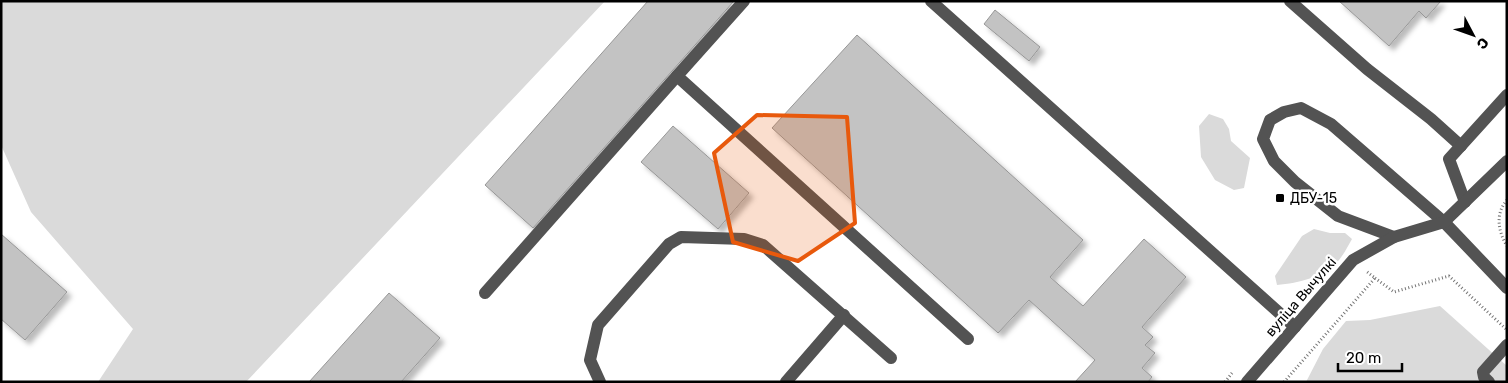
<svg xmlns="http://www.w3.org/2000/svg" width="1508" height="383" font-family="Rubik,sans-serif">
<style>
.green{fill:#dadada}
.building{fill:#c3c3c3;stroke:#979797;filter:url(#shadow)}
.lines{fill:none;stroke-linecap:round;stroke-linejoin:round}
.path{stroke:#757575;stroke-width:3;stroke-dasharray:1 2.5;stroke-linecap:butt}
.minor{stroke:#535353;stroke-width:12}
.marked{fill:#e8590c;fill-opacity:0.2;stroke:#e8590c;stroke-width:4;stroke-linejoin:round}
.poi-dot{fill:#000;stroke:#fff;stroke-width:2}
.labels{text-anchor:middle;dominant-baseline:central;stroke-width:5;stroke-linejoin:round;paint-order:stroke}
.poi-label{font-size:14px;fill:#000;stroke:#fff;text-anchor:start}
.street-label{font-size:14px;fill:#000;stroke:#fff}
</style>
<defs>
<filter id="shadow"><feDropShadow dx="4.5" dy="4.5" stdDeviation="2.5" flood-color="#0004"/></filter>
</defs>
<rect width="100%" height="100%" fill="#fff"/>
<g class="green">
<path d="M1,1H605L246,382H98L133,329L31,212L1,145Z"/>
<path d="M1209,114L1223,119L1229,129L1231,141L1250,158L1244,188L1234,190L1215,180L1201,157L1199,126Z"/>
<path d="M1314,229L1330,233H1345L1352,239C1348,246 1344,254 1339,260C1324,277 1299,283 1277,285L1275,276L1302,236Z"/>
<path d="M1440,306L1507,366V382H1306L1323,349L1346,321L1370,320Z"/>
</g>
<g class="building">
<path d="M648,1H734L533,228L485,185Z"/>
<path d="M1339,1H1441L1426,18L1419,11L1389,46Z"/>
<path d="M995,10L1040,47L1029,61L984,24Z"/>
<path d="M857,35L1083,240L1050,277L1083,306L1144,239L1186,277L1142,327L1153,337L1145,345L1155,353L1142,368L1152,377L1148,382H1075L1095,360L1029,300L998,333L772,128Z"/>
<path d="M673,126L749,193L718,229L641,162Z"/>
<path d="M1,234L67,292L25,340L1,319Z"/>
<path d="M389,293L440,338L401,382H309Z"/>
</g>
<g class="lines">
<g class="path">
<path d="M1507,200C1495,214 1498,231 1507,246"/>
<path d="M1375,278L1394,292L1449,276L1506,329"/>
<path d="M1225,382L1232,373"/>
<path d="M1284,382L1375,278L1366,271"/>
</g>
<g class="minor">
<path d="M744,1L677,76L968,339"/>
<path d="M931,1L1295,327"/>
<path d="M1290,1L1367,69L1431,119L1461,146"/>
<path d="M1465,202L1449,159L1507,95"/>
<path d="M1394,237L1338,216L1295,182L1274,161L1263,139L1270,120L1284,112L1301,108L1331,124L1444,222L1507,288"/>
<path d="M485,293L677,76"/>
<path d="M600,382L590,360L598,325L669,244L681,237L744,239L763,245L891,358"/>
<path d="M786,382L844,315"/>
<path d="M1247,382L1353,260L1394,237L1444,222L1507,161"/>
<path d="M1489,382L1484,377L1483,372L1507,345"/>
</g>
</g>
<path class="marked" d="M757,115L847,117L855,223L798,261L733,242L714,153Z"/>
<rect class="poi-dot" x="1275" y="193" width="10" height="10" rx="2.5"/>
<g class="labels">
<g class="poi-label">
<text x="1290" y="198">ДБУ-15</text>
</g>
<g class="street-label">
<text transform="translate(1301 297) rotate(-49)">вуліца Вычулкі</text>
</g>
</g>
<rect width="1508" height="383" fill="none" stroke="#000000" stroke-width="5"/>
<g transform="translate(1473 35) rotate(131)" stroke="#ffffff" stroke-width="4" paint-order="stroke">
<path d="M0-4L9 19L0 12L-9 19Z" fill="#000000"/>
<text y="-8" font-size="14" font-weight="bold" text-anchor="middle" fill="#000000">С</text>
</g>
<path d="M1338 363v8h64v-8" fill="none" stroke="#000000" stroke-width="2.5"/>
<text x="1346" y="363" font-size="15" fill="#000000" stroke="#ffffff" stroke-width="4" paint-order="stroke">20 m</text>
</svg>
